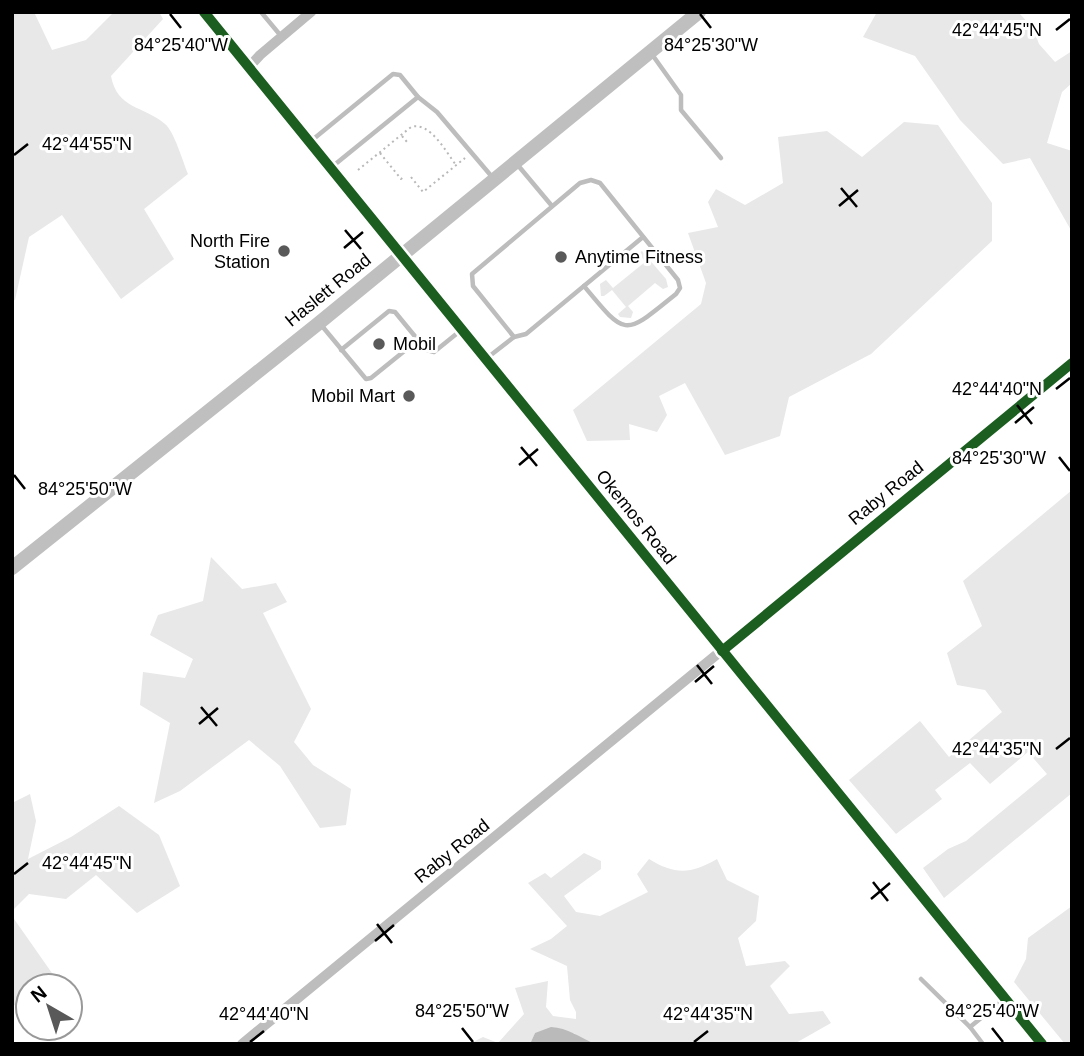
<svg xmlns="http://www.w3.org/2000/svg" width="1084" height="1056" font-family="Helvetica,sans-serif">
<style>
.green{fill:#e8e8e8}
.water{fill:#bababa}
.lines{fill:none;stroke-linecap:round;stroke-linejoin:round}
.path{stroke:#b8b8b8;stroke-width:2;stroke-dasharray:2 3.5;stroke-linecap:butt}
.lane{stroke:#bdbdbd;stroke-width:4.5}
.street{stroke:#bdbdbd;stroke-width:10}
.secondary{stroke:#bfbfbf;stroke-width:14}
.cycleway-casing{stroke:#fff;stroke-width:15}
.cycleway{stroke:#1b5e20;stroke-width:10}
.ticks{fill:none;stroke:#000;stroke-width:2.5}
.poi-dot{fill:#595959;stroke:#fff;stroke-width:2.5}
.labels{text-anchor:middle;dominant-baseline:central;stroke-width:6;stroke-linejoin:round;paint-order:stroke}
.poi-label{font-size:18px;fill:#000;stroke:#fff;text-anchor:end}
.street-label{font-size:18px;fill:#000;stroke:#fff}
.ticks-label{font-size:18px;text-anchor:middle;fill:#000;stroke:#fff;stroke-width:6;stroke-linejoin:round;paint-order:stroke}
</style>
<rect width="100%" height="100%" fill="#fff"/>
<g class="green">
<path d="M12,12H34L52,50L86,40L114,12H159L163,19L111,76C117,109 144,106 165,124C174,131 183,162 188,174L144,209L174,259L121,299L62,215L29,237L15,300L12,301Z"/>
<path d="M877,12H1018L1033,28L1039,44L1055,62L1072,51V83L1062,92L1047,143L1072,151V232L1030,158L1003,164L960,120L915,56L863,37Z"/>
<path d="M904,122L938,125L992,203V241L871,354L789,397L780,436L725,455L685,383L659,396L667,415L657,432L629,424L630,440L587,441L573,410L701,304L706,283L688,233L718,227L708,202L716,189L745,205L783,183L778,137L827,131L862,157Z"/>
<path d="M642,251L666,279L668,287L663,289L655,283L628,306L633,312L631,318L620,317L618,314L626,307L612,290L604,296H601L600,284L606,280L613,288L645,262L639,253Z"/>
<path d="M1072,490V793L944,898L923,868L948,849L966,841L1047,774L1028,752L990,784L970,763L935,790L942,799L896,834L849,780L920,721L949,757L1002,712L985,690L957,685L947,653L982,626L963,581Z"/>
<path d="M211,557L242,589L276,583L287,602L263,613L311,709L294,742L313,765L351,789L346,825L320,828L280,766L249,740L180,791L154,803L170,723L140,705L143,672L185,678L193,659L150,635L158,615L203,601Z"/>
<path d="M30,794L36,821L28,859L71,837L119,806L159,835L180,886L137,913L96,875L66,899L29,894L12,911V803Z"/>
<path d="M584,853L601,861V869L564,896L576,912L600,916L648,892L637,874L649,859C675,875 691,874 717,859L727,880L759,896L756,921L738,938L746,966L785,961L790,966L770,986L789,1014L823,1011L831,1023L794,1044H595L581,1039L574,1033H535L530,1044H469L483,1037L498,1043L524,1014L515,988L548,981L546,1007L553,1016L576,1019V1012L570,1000L567,966L530,949L551,939L567,926L528,883L545,873L551,878Z"/>
<path d="M1072,906V1044H1065L1014,982L1026,959L1028,938Z"/>
<path d="M12,916L61,986H28V1012L12,1004Z"/>
</g>
<path class="water" d="M551,1027C568,1028 579,1037 595,1044H530L535,1033Z"/>
<g class="lines">
<g class="path">
<path d="M402,136L407,142"/>
<path d="M380,153L401,179L405,176"/>
<path d="M358,170L411,127C430,121 446,152 456,165"/>
<path d="M411,177L423,192L465,158"/>
</g>
<g class="lane">
<path d="M261,12L281,36"/>
<path d="M651,53L681,95V110L721,158"/>
<path d="M418,97L437,112L493,178"/>
<path d="M311,141L393,74L400,75L418,97L333,166"/>
<path d="M516,163L552,206"/>
<path d="M322,326L366,379L371,378L418,340L427,350L434,352L460,331"/>
<path d="M514,337L473,286L472,274L580,183L591,180L600,183L678,280L680,288L676,294C624,336 627,338 584,286"/>
<path d="M341,350L389,311L395,312L418,340"/>
<path d="M487,358L514,337L526,334L643,237"/>
<path d="M921,979L970,1027L1002,1001"/>
<path d="M970,1027L983,1044"/>
</g>
<g class="street">
<path d="M249,67L260,55L311,12"/>
<path d="M242,1044L1072,363"/>
</g>
<g class="secondary">
<path d="M204,12L1042,1044"/>
<path d="M12,568L319,323L699,12"/>
</g>
<defs>
<g id="cycleway">
<path d="M204,12L1042,1044"/>
<path d="M722,651L1072,363"/>
</g>
</defs>
<use href="#cycleway" class="cycleway-casing"/>
<use href="#cycleway" class="cycleway"/>
</g>
<path class="ticks" d="M170,14L181,28M700,14L711,28M1056,30L1070,19M14,155L28,144M841,188L857,207M839,206L858,190M345,230L361,249M344,248L363,232M1056,389L1070,378M1017,405L1032,424M1015,423L1034,407M521,447L537,466M1059,457L1070,471M519,465L538,449M14,475L25,489M697,665L712,684M695,682L714,666M201,707L217,726M199,724L218,708M1056,749L1070,738M14,874L28,863M873,882L888,901M871,899L890,883M377,924L392,943M375,941L394,925M462,1028L473,1042M992,1028L1003,1042M250,1042L264,1031M694,1042L708,1031"/>
<g class="poi-dot">
<circle cx="284" cy="251" r="7"/>
<circle cx="561" cy="257" r="7"/>
<circle cx="379" cy="344" r="7"/>
<circle cx="409" cy="396" r="7"/>
</g>
<g class="labels">
<g class="poi-label">
<text x="270" y="241">North Fire<tspan x="270" dy="21">Station</tspan></text>
<text x="575" y="257" text-anchor="start">Anytime Fitness</text>
<text x="393" y="344" text-anchor="start">Mobil</text>
<text x="395" y="396">Mobil Mart</text>
</g>
<g class="street-label">
<text transform="translate(328 290) rotate(-39)">Haslett Road</text>
<text transform="translate(886 493) rotate(-39)">Raby Road</text>
<text transform="translate(636 517) rotate(51)">Okemos Road</text>
<text transform="translate(452 851) rotate(-39)">Raby Road</text>
</g>
</g>
<g class="ticks-label">
<text x="997" y="36">42°44'45"N</text>
<text x="711" y="51">84°25'30"W</text>
<text x="181" y="51">84°25'40"W</text>
<text x="87" y="150">42°44'55"N</text>
<text x="997" y="395">42°44'40"N</text>
<text x="999" y="464">84°25'30"W</text>
<text x="85" y="495">84°25'50"W</text>
<text x="997" y="755">42°44'35"N</text>
<text x="87" y="869">42°44'45"N</text>
<text x="462" y="1017">84°25'50"W</text>
<text x="992" y="1017">84°25'40"W</text>
<text x="264" y="1020">42°44'40"N</text>
<text x="708" y="1020">42°44'35"N</text>
</g>
<rect width="1084" height="1056" fill="none" stroke="#000000" stroke-width="28"/>
<g transform="translate(49 1007) rotate(321)"><circle r="33" fill="#ffffff" stroke="#999999" stroke-width="2"/>
<path d="M0-5L12 26L0 18L-12 26Z" fill="#595959"/>
<text y="-10" font-size="19" font-weight="bold" text-anchor="middle" fill="#000000">N</text>
</g>
</svg>
